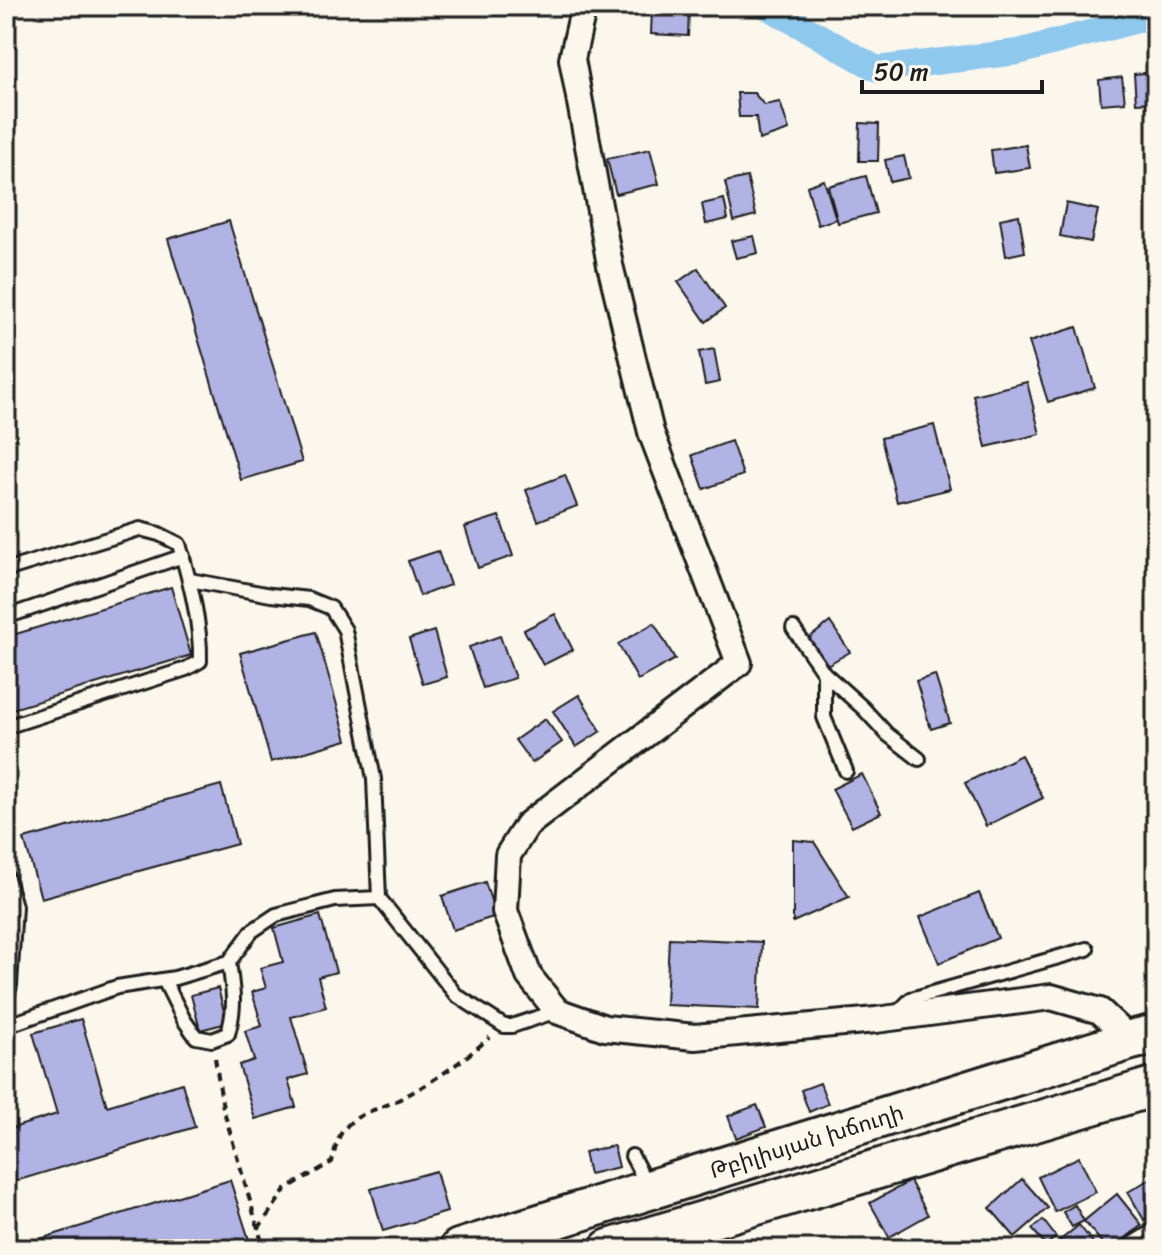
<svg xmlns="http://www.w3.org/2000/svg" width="1162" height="1255" font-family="Sriracha,'Noto Sans Armenian',sans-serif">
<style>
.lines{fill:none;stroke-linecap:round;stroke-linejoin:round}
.canal{stroke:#8ec8ed;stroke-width:26}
.building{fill:#b1b3e4;stroke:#1c1c1c;stroke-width:2}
.service-casing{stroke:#1c1c1c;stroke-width:18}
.minor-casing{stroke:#1c1c1c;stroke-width:30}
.primary-casing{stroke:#1c1c1c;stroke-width:44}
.path{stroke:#1c1c1c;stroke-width:4;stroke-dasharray:8 6;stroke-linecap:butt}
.service{stroke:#fbf7ec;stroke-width:12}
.minor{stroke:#fbf7ec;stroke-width:24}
.primary{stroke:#fbf7ec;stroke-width:38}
.labels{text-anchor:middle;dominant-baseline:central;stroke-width:6;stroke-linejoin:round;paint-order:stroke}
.street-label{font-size:22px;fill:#1c1c1c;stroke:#fbf7ec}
</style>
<rect width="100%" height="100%" fill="#fbf7ec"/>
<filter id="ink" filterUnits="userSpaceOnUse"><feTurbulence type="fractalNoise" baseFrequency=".0125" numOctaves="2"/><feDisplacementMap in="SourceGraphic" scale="16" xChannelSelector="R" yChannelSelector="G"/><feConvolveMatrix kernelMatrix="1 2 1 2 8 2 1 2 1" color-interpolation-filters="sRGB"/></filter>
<g filter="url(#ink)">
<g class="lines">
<path class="canal" d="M766,6L877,69L1018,52L1156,15"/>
</g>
<g class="building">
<path d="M652,9L689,11L688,36L651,34Z"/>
<path d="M1154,72L1156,102L1136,103L1134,74Z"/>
<path d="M1122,77L1125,102L1101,104L1099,80Z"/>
<path d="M737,93H754L764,105L780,102L789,130L759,140L756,117H739Z"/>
<path d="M860,123L879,124L878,161H859Z"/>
<path d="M1026,145L1030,168L994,173L991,150Z"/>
<path d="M650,149L659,184L616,194L607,159Z"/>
<path d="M904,156L909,178L890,182L885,160Z"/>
<path d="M866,176L876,213L838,223L828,186Z"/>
<path d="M747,177L756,215L734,221L725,182Z"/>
<path d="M824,180L836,219L818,225L807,186Z"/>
<path d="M724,199L728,219L706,224L702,204Z"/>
<path d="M1066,203L1098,210L1091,242L1060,236Z"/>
<path d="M1019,215L1025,252L1006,256L1000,219Z"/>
<path d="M229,221L302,462L241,480L168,239Z"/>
<path d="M754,236L758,253L736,258L731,241Z"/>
<path d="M698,268L725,308L706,322L678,282Z"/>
<path d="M1077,327L1095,388L1048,402L1029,342Z"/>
<path d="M714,349L720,382L705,385L699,352Z"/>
<path d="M1027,382L1040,434L986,447L973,395Z"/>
<path d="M934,425L950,489L897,502L881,438Z"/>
<path d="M731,441L743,475L704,489L692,455Z"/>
<path d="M565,475L577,506L538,521L526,490Z"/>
<path d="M499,516L513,556L478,568L465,527Z"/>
<path d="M438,551L450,585L420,596L408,561Z"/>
<path d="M171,587L191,655L6,711V637Z"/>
<path d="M555,614L573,650L543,665L524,630Z"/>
<path d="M830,622L850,652L827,665L809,638Z"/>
<path d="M654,623L675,659L638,680L618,644Z"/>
<path d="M434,631L447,677L423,684L409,639Z"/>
<path d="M316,632L347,740L271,762L240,653Z"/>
<path d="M500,636L515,678L483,688L469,647Z"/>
<path d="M935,675L950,723L931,729L916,681Z"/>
<path d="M579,695L601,731L576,747L553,711Z"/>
<path d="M545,719L562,742L532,763L515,740Z"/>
<path d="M1021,755L1043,798L986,826L965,783Z"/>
<path d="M862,774L881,813L852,827L832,789Z"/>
<path d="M221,785L237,844L41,898L24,839Z"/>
<path d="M793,840L814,842L849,897L793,922Z"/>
<path d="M485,882L496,916L453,930L442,896Z"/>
<path d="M979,893L998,938L939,963L920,917Z"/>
<path d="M320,915L336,972L318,977L326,1007L291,1017L308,1074L288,1080L296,1107L255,1119L239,1065L254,1060L245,1031L262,1026L252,992L266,988L260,968L283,962L274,928Z"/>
<path d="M669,938L762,942L759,1009L666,1005Z"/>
<path d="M218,988L227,1023L200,1030L191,995Z"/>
<path d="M81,1019L107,1106L182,1083L195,1127L6,1184V1130L57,1114L33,1033Z"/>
<path d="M820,1083L828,1104L809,1112L801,1090Z"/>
<path d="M757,1105L766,1127L736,1138L728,1116Z"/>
<path d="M614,1146L619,1167L589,1174L584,1152Z"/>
<path d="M1079,1157L1096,1192L1055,1212L1038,1177Z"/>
<path d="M436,1171L447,1212L383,1231L371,1189Z"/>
<path d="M1155,1176L1156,1214L1144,1220L1128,1192Z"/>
<path d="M1022,1179L1048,1208L1015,1237L990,1208Z"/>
<path d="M230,1180L252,1249H25L24,1244Z"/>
<path d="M910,1181L928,1215L889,1237L870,1203Z"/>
<path d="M1117,1194L1142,1225L1112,1249H1107L1084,1221Z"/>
<path d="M1075,1205L1084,1221L1072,1227L1063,1212Z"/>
<path d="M1043,1220L1056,1237L1046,1245L1032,1229Z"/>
<path d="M1079,1225L1098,1249H1053L1052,1247Z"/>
</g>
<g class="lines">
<defs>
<g id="service">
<path d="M6,570L140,529L159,534L179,544C190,582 201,622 200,661L186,669L6,727"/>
<path d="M190,580L271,595L309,599L331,608L345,630L374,779L379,898L456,995L504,1026H512L557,1011"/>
<path d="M6,617L183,556"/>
<path d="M793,628L824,673L863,708L887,734L919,759"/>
<path d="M824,673V717L846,771"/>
<path d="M6,875L15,906L10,985L6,1001"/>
<path d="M164,980L184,1020L196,1037L212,1040L228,1034C236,1005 233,991 229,962"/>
<path d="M894,1016L911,999L1087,949"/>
<path d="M6,1026L117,987L175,978L229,962L252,931L276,915L335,900L379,898"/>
<path d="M632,1156L648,1187"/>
</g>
<g id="minor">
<path d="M584,6L572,59L610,265L651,432L739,663L527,825L508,855L505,911L529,976L557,1011L605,1028L695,1037L876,1020L1051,997L1100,1011L1131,1040"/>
<path d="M1135,1249L1156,1236"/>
</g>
<g id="primary">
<path id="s1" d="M459,1249L1131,1040L1156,1034"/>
<path d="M609,1249L1156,1086"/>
</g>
</defs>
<use href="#service" class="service-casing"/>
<use href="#minor" class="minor-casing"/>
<use href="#primary" class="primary-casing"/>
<g class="path">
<path d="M1149,380L1156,386"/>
<path d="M215,1058L223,1108L264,1249"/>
<path d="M258,1229L286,1189L332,1162C335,1150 337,1136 346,1127C359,1112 380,1109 396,1101C430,1084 462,1062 490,1037"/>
</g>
<use href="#service" class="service"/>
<use href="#minor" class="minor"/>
<use href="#primary" class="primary"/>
</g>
</g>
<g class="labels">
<g class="street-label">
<text stroke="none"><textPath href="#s1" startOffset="364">Թբիլիսյան խճուղի</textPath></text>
</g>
</g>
<rect width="1162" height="1255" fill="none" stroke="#fbf7ec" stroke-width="32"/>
<rect x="16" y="16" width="1130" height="1223" fill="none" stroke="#1c1c1c" stroke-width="3" filter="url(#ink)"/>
<path d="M862 80v12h180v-12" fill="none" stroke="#1c1c1c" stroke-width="4"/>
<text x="874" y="80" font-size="24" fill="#1c1c1c" stroke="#fbf7ec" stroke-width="6" paint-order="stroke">50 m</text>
</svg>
